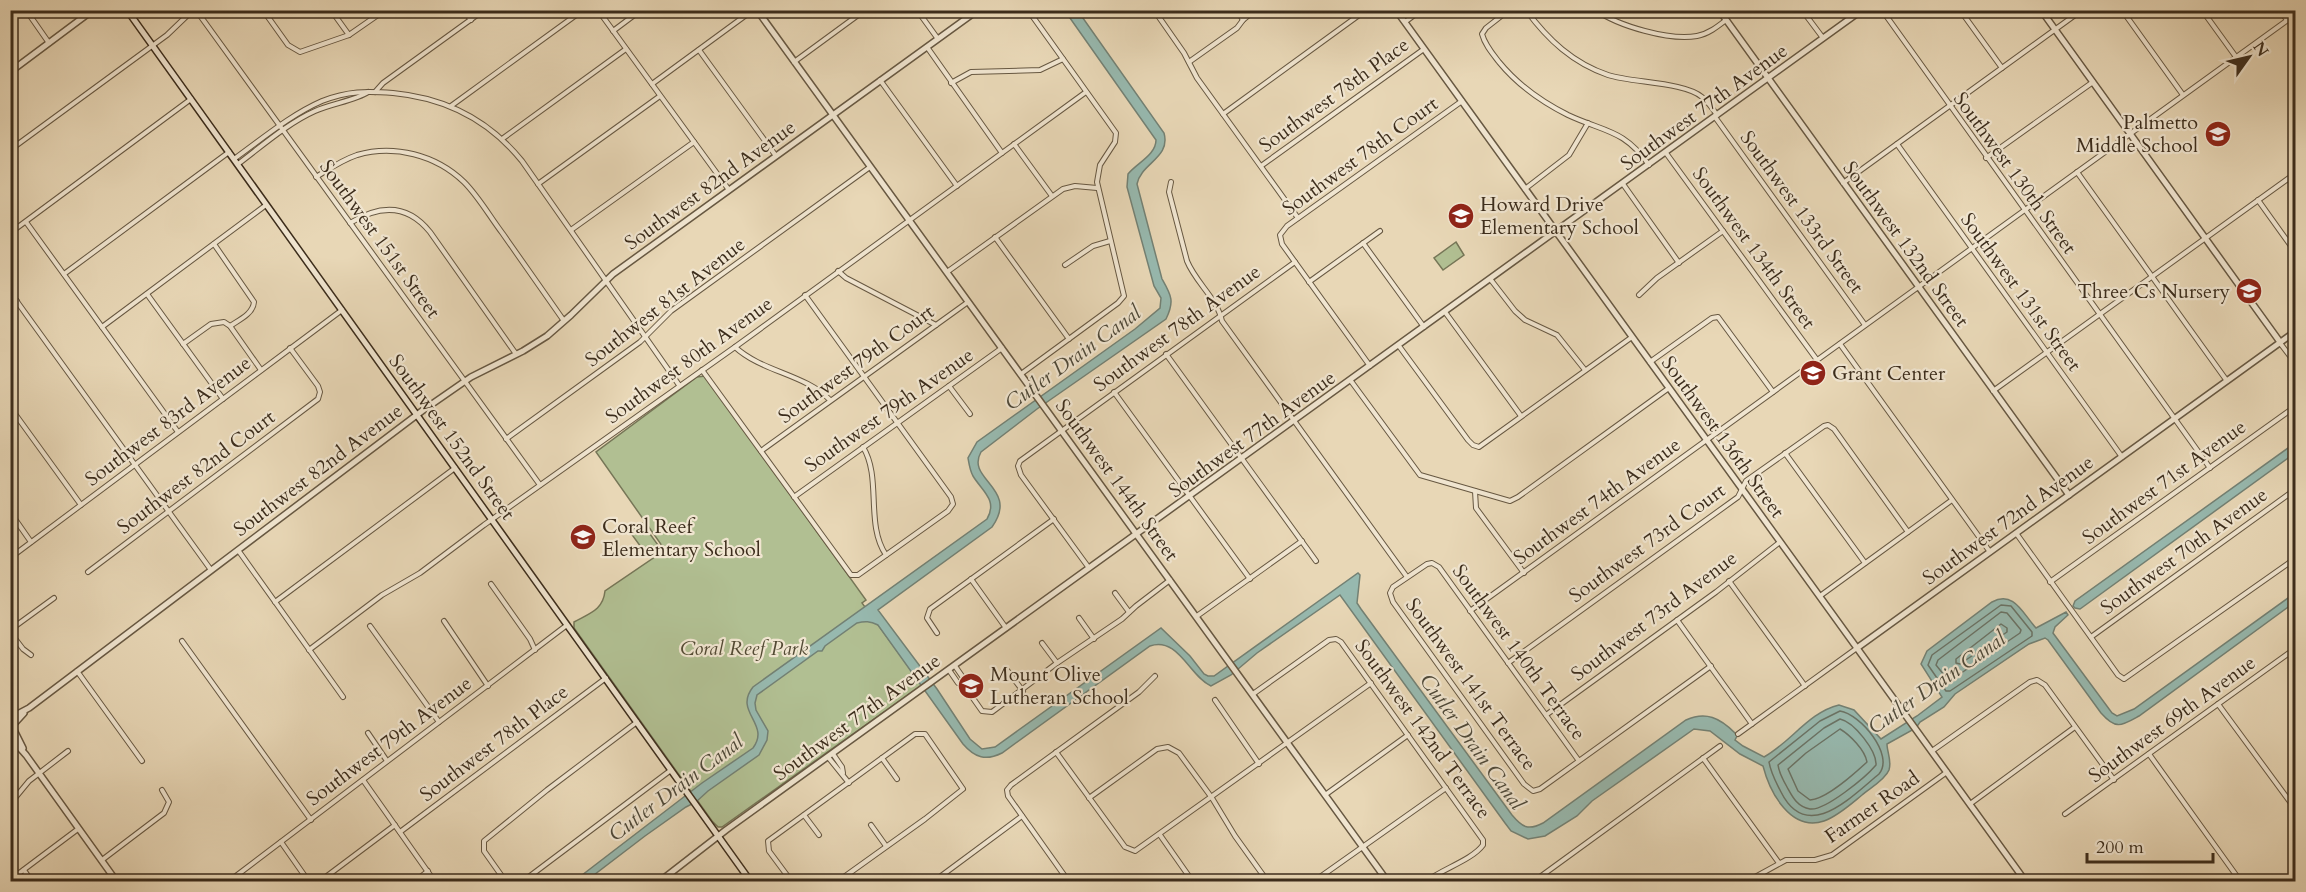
<svg xmlns="http://www.w3.org/2000/svg" width="2306" height="892" font-family="Cardo,serif">
<style>
.green{fill:#b1bf92;stroke:#767657;stroke-width:1.5}
.water{fill:#97b9af;stroke:#738174;stroke-width:1.5}
.lines{fill:none;stroke-linecap:round;stroke-linejoin:round}
.shore{stroke:#6a7366;stroke-width:1.5}
.minor-casing{stroke:#675842;stroke-width:6}
.tertiary-casing{stroke:#675842;stroke-width:8}
.secondary-casing{stroke:#3c2d1c;stroke-width:8}
.minor{stroke:#f0e5d0;stroke-width:4}
.tertiary{stroke:#f0e5d0;stroke-width:5}
.secondary{stroke:#f0e5d0;stroke-width:5}
.labels{text-anchor:middle;dominant-baseline:central;stroke-width:4.5;stroke-linejoin:round;paint-order:stroke}
.street-label{font-size:20px;fill:#3c2d1c;stroke:#f0e5d0}
.poi-label{font-size:20px;fill:#3c2d1c;stroke:#f0e5d0;text-anchor:start}
.park-label{font-size:20px;font-style:italic;fill:#534a34;stroke:#f0e5d0}
.water-label{font-size:21px;font-style:italic;fill:#4e4939;stroke:#f0e5d0}
</style>
<rect width="100%" height="100%" fill="#e8d7b6"/>
<filter id="stains"><feTurbulence type="fractalNoise" baseFrequency=".00333" numOctaves="4"/><feColorMatrix values="0 0 0 0 .2 0 0 0 0 .09 0 0 0 0 .02 0 0 0 .5 -.17"/></filter>
<radialGradient id="worn" r=".72"><stop offset=".6" stop-color="#630" stop-opacity="0"/><stop offset="1" stop-color="#630" stop-opacity=".3"/></radialGradient>
<g class="green">
<path d="M1456,242L1464,255L1443,270L1434,258Z"/>
<path d="M705,376L866,600L862,603L922,685L722,827H718L712,821L574,628V622C590,613 603,610 605,591L665,550L596,452L697,377Z"/>
<path d="M642,523L658,545L646,554L630,532Z"/>
</g>
<g class="water">
<path d="M1065,11H1078L1164,133C1171,158 1141,163 1137,184L1162,279C1171,295 1175,301 1166,319L1037,409L981,452C965,480 1020,488 992,527L878,610L937,689L970,739L982,749L995,747L1161,628L1190,656L1204,674L1208,676H1214L1358,573L1360,575L1357,603L1361,609L1512,815C1522,827 1528,831 1543,823L1686,720C1706,711 1720,718 1735,733L1737,736L1735,740L1743,746L1764,757C1790,743 1809,712 1839,705L1854,710L1881,739L1917,716L1942,697L1921,664L1927,651L1992,602C2014,590 2023,614 2036,628L2066,612L2068,615L2055,627L2053,633L2112,713L2117,716L2134,709L2295,593V602L2139,716C2121,726 2116,730 2101,713L2048,640L2045,638L2029,644L1955,694L1944,707L1920,722L1916,728L1887,744C1887,752 1892,761 1889,770C1885,780 1870,788 1862,795C1851,804 1838,816 1824,821C1791,832 1770,793 1763,766L1740,754L1710,731L1694,729L1592,801L1577,816L1545,836L1528,839L1511,831L1505,823L1340,595L1257,653L1231,675L1211,686C1190,677 1178,636 1150,646L1002,753C986,761 975,758 963,744L878,625C870,621 865,621 857,623L825,646L822,651H818L757,695L755,703L756,710L768,731L767,740L759,755L708,791L696,802L686,807L645,836L586,881L573,882L702,783L753,748C771,724 733,712 753,687L987,519C998,500 982,491 973,476C970,471 969,464 968,458L977,442L1135,329L1160,308L1161,298L1154,286L1127,187L1128,174C1137,163 1156,155 1156,140Z"/>
<path d="M2295,443V453L2080,609L2075,608L2073,606L2075,601Z"/>
</g>
<g class="lines">
<g class="shore">
<path d="M2001,605L2011,606L2032,632V636L1950,691H1946L1928,665L1932,655Z"/>
<path d="M2001,612L2007,613L2021,630L2020,633L1951,680H1948L1936,665L1938,660Z"/>
<path d="M2001,624L2007,628V632L1960,664L1956,663V659Z"/>
<path d="M1840,711C1860,714 1895,755 1879,774C1851,797 1807,844 1781,792C1776,782 1771,774 1769,762L1820,721Z"/>
<path d="M1840,719C1854,722 1877,751 1876,765C1866,777 1825,811 1810,809C1797,807 1792,796 1787,787C1783,780 1779,773 1778,765L1824,728Z"/>
<path d="M1840,729C1850,735 1865,750 1867,762C1855,773 1827,799 1810,800L1798,791L1788,769L1806,753Z"/>
</g>
<defs>
<g id="minor">
<path d="M26,10L49,43"/>
<path d="M196,10L540,485"/>
<path d="M263,10L288,45L300,52L349,35L385,10"/>
<path d="M331,10L349,35"/>
<path d="M464,10L471,20"/>
<path d="M598,10L729,190"/>
<path d="M917,10L938,39"/>
<path d="M1154,10L1184,53L1197,78L1298,218"/>
<path d="M1237,10L1243,20"/>
<path d="M1509,10L1486,28L1482,34C1485,45 1492,53 1499,62C1517,84 1542,102 1568,115C1604,132 1624,129 1649,165"/>
<path d="M1526,10C1548,40 1573,63 1608,75C1633,83 1684,82 1702,97C1708,102 1713,109 1717,115"/>
<path d="M1596,10C1618,26 1670,41 1697,36C1708,34 1717,27 1726,20"/>
<path d="M1802,10L1823,38"/>
<path d="M1882,10L2210,468"/>
<path d="M1960,10L2002,68"/>
<path d="M2122,10L2183,95"/>
<path d="M2202,10L2236,57"/>
<path d="M2280,10L2287,20"/>
<path d="M1405,22L1421,10"/>
<path d="M613,31L641,10"/>
<path d="M927,47L1002,153"/>
<path d="M699,50L776,156"/>
<path d="M794,62L865,10"/>
<path d="M1189,62L1237,28L1243,20L1255,10"/>
<path d="M880,80L957,186"/>
<path d="M951,83L971,72L1040,70L1063,59"/>
<path d="M652,84L753,10"/>
<path d="M375,92L383,83L484,10"/>
<path d="M451,106L583,10"/>
<path d="M1223,114L1366,10"/>
<path d="M1715,117L1865,325"/>
<path d="M502,139L626,49"/>
<path d="M1014,144L1052,196"/>
<path d="M1897,144L2122,457"/>
<path d="M10,150L167,35L193,10"/>
<path d="M1666,153L1817,360"/>
<path d="M1986,158L2093,82"/>
<path d="M234,159C262,139 290,115 322,101C348,91 366,91 393,93C446,98 489,120 522,161L679,385"/>
<path d="M238,164C262,146 288,123 315,111C330,104 357,100 368,92"/>
<path d="M1261,166L1424,49"/>
<path d="M2077,172L2227,381"/>
<path d="M316,177C329,169 342,160 357,155C394,144 436,155 464,182C479,197 490,217 503,234C523,263 544,292 564,321"/>
<path d="M1171,182L1169,192L1187,261C1196,283 1217,298 1222,321L1407,577"/>
<path d="M1843,183L2082,10"/>
<path d="M538,184L660,96"/>
<path d="M1623,184L1679,263"/>
<path d="M1525,189L1569,155L1588,123"/>
<path d="M2258,200L2296,253"/>
<path d="M26,222L178,432"/>
<path d="M350,223C379,205 407,203 430,232L516,354"/>
<path d="M571,230L694,142"/>
<path d="M10,233L191,99"/>
<path d="M995,237L1069,339"/>
<path d="M1363,243L1424,327"/>
<path d="M214,244L254,302C253,314 239,320 230,326"/>
<path d="M1065,265L1093,246L1110,241"/>
<path d="M838,271L846,278L936,325"/>
<path d="M947,272L1063,189L1075,186L1097,188"/>
<path d="M64,274L229,152"/>
<path d="M1491,280L1515,311L1525,320L1557,335L1585,370"/>
<path d="M1309,282L1380,231"/>
<path d="M10,292L211,570"/>
<path d="M147,294L223,399"/>
<path d="M1639,295L1657,278L1723,231"/>
<path d="M10,306L17,301"/>
<path d="M1445,312L1521,416"/>
<path d="M102,327L266,205"/>
<path d="M2280,343L2296,364"/>
<path d="M183,344L211,324L224,322L230,326L261,370"/>
<path d="M1840,344L1990,552"/>
<path d="M1399,346L1468,440L1473,445L1479,447L1632,337"/>
<path d="M735,347C762,372 805,374 830,400"/>
<path d="M1166,354L1316,561"/>
<path d="M1650,362L1712,318L1718,317L1773,392"/>
<path d="M1370,366L1282,244L1280,235L1287,226L1462,101"/>
<path d="M702,370L851,575H858L948,511L953,504L951,497L805,295"/>
<path d="M1021,374L1118,303L1124,296L1097,182L1100,165L1115,142L1116,133L1028,10"/>
<path d="M1351,381L1420,475L1510,501L1518,497L1669,388"/>
<path d="M949,386L970,414"/>
<path d="M1993,391L2296,173"/>
<path d="M1114,392L1250,579"/>
<path d="M10,407L81,505"/>
<path d="M506,439L640,342L671,311L870,167"/>
<path d="M863,447C882,478 865,524 886,555"/>
<path d="M761,451L968,302"/>
<path d="M1785,453L1865,563"/>
<path d="M1475,491L1476,508L1524,573"/>
<path d="M794,497L1002,348"/>
<path d="M10,512L31,542"/>
<path d="M2016,533L2118,675L2124,679L2296,558"/>
<path d="M238,550L343,697"/>
<path d="M10,558L342,310"/>
<path d="M1089,568L1021,475L1018,466L1020,461L1295,262"/>
<path d="M88,572L318,399L320,392L318,386L290,348"/>
<path d="M971,579L1006,628"/>
<path d="M1729,581L1805,686"/>
<path d="M2050,582L2296,406"/>
<path d="M491,584L530,639L535,650"/>
<path d="M1115,593L1129,612"/>
<path d="M1820,596L1952,500"/>
<path d="M275,602L455,468"/>
<path d="M1470,611L2296,14"/>
<path d="M1197,616L1302,541"/>
<path d="M1079,618L1094,639"/>
<path d="M1677,620L1752,724"/>
<path d="M444,621L488,686"/>
<path d="M370,626L439,722"/>
<path d="M10,630L54,598"/>
<path d="M10,632L23,649L31,655"/>
<path d="M937,633L927,618L930,609L1054,519"/>
<path d="M2091,637L2296,489"/>
<path d="M182,641L311,820"/>
<path d="M1042,643L1057,663"/>
<path d="M309,650L382,595L420,573L484,525L735,347L1086,92"/>
<path d="M1508,663L1738,497L1746,481L1824,426L1828,425L1834,429L1908,532"/>
<path d="M955,666L964,679L963,684"/>
<path d="M949,670L958,683L963,684L982,711L992,712L1057,663L1122,619L1136,606L1170,580"/>
<path d="M1007,670L1023,691"/>
<path d="M77,671L142,761"/>
<path d="M1253,694L1329,640L1336,639L1341,642L1483,840V845C1472,860 1442,869 1425,882"/>
<path d="M1215,700L1259,764"/>
<path d="M2218,704L2296,810"/>
<path d="M1546,715L1716,592L1780,542"/>
<path d="M368,733L387,761"/>
<path d="M1738,734L1857,648"/>
<path d="M1932,751L2030,682L2037,680L2045,685L2114,780"/>
<path d="M1056,752L1125,847L1135,851L1371,683"/>
<path d="M833,754L842,767L843,773"/>
<path d="M2149,754L2241,882"/>
<path d="M828,757L849,783"/>
<path d="M882,758L897,779"/>
<path d="M1703,758L1779,863"/>
<path d="M1579,761L1439,567L1432,563L1427,564L1393,587L1390,593L1393,602L1524,784L1533,791L1540,789L1711,666"/>
<path d="M363,780L435,882"/>
<path d="M1325,795L1408,735"/>
<path d="M1089,798L1157,749L1168,747L1179,753L1212,798L1235,836L1268,882"/>
<path d="M10,804L29,781L68,751"/>
<path d="M1970,804L2075,727"/>
<path d="M2065,814L2296,648"/>
<path d="M804,815L819,835"/>
<path d="M871,825L886,846"/>
<path d="M400,832L606,678"/>
<path d="M1160,835L1193,882"/>
<path d="M281,842L309,882"/>
<path d="M102,860L164,813L169,802L162,790"/>
<path d="M24,870L32,882"/>
<path d="M10,880L78,829"/>
<path d="M16,882L26,874"/>
<path d="M228,882L567,625"/>
<path d="M319,882L395,825"/>
<path d="M414,882L428,871"/>
<path d="M506,882L484,851V841L547,790L637,722"/>
<path d="M522,882L671,770"/>
<path d="M792,882L769,851L768,841L915,734H925L963,789L925,819L837,882"/>
<path d="M933,882L1022,816"/>
<path d="M1069,882L1008,796L1007,790L1011,785L1139,692L1155,676"/>
<path d="M1313,882L1446,788"/>
<path d="M1533,882L1720,746"/>
<path d="M1746,882L1786,860H1815L1832,855L1947,772"/>
<path d="M2134,882L2140,879L2145,882"/>
</g>
<g id="tertiary">
<path d="M757,10L1388,882"/>
<path d="M1396,10L2026,882"/>
<path d="M1719,10L2069,495"/>
<path d="M2041,10L2280,342"/>
<path d="M10,72L93,10"/>
<path d="M1857,648L2296,331"/>
<path d="M10,718L29,708L422,411L471,377L523,351L547,336L571,315L613,274L978,10"/>
<path d="M13,725L24,713"/>
<path d="M13,728L23,748"/>
<path d="M10,737L26,755L117,882"/>
<path d="M659,882L726,830L1862,10"/>
</g>
<path id="secondary" d="M127,10L751,882"/>
</defs>
<use href="#minor" class="minor-casing"/>
<use href="#tertiary" class="tertiary-casing"/>
<use href="#secondary" class="secondary-casing"/>
<use href="#minor" class="minor"/>
<use href="#tertiary" class="tertiary"/>
<use href="#secondary" class="secondary"/>
</g>
<defs>
<symbol id="school-disc" viewBox="-11 -11 22 22"><circle r="9.5" fill="#8f2418" stroke="#f0e5d0"/><path d="M0-5L7-2L0 1L-7-2ZM-4 1L0 2.5L4 1V4Q0 6-4 4Z" fill="#fff"/></symbol>
</defs>
<g fill-rule="evenodd">
<use href="#school-disc" x="2203" y="119" width="30" height="30"/>
<use href="#school-disc" x="1446" y="201" width="30" height="30"/>
<use href="#school-disc" x="2234" y="276" width="30" height="30"/>
<use href="#school-disc" x="1798" y="358" width="30" height="30"/>
<use href="#school-disc" x="568" y="522" width="30" height="30"/>
<use href="#school-disc" x="956" y="671" width="30" height="30"/>
</g>
<g class="labels">
<g class="street-label">
<text transform="translate(1334 95) rotate(-36)">Southwest 78th Place</text>
<text transform="translate(1704 107) rotate(-36)">Southwest 77th Avenue</text>
<text transform="translate(1360 156) rotate(-36)">Southwest 78th Court</text>
<text transform="translate(2015 173) rotate(54)">Southwest 130th Street</text>
<text transform="translate(710 185) rotate(-36)">Southwest 82nd Avenue</text>
<text transform="translate(1802 212) rotate(54)">Southwest 133rd Street</text>
<text transform="translate(380 239) rotate(54)">Southwest 151st Street</text>
<text transform="translate(1906 244) rotate(54)">Southwest 132nd Street</text>
<text transform="translate(1754 248) rotate(54)">Southwest 134th Street</text>
<text transform="translate(2021 292) rotate(54)">Southwest 131st Street</text>
<text transform="translate(665 302) rotate(-38)">Southwest 81st Avenue</text>
<text transform="translate(1177 328) rotate(-36)">Southwest 78th Avenue</text>
<text transform="translate(689 360) rotate(-36)">Southwest 80th Avenue</text>
<text transform="translate(856 364) rotate(-36)">Southwest 79th Court</text>
<text transform="translate(889 410) rotate(-35)">Southwest 79th Avenue</text>
<text transform="translate(168 421) rotate(-37)">Southwest 83rd Avenue</text>
<text transform="translate(1252 434) rotate(-36)">Southwest 77th Avenue</text>
<text transform="translate(452 437) rotate(54)">Southwest 152nd Street</text>
<text transform="translate(1723 437) rotate(54)">Southwest 136th Street</text>
<text transform="translate(318 470) rotate(-37)">Southwest 82nd Avenue</text>
<text transform="translate(196 472) rotate(-37)">Southwest 82nd Court</text>
<text transform="translate(1117 480) rotate(54)">Southwest 144th Street</text>
<text transform="translate(2164 482) rotate(-36)">Southwest 71st Avenue</text>
<text transform="translate(1597 501) rotate(-36)">Southwest 74th Avenue</text>
<text transform="translate(2008 520) rotate(-36)">Southwest 72nd Avenue</text>
<text transform="translate(1647 543) rotate(-36)">Southwest 73rd Court</text>
<text transform="translate(2184 551) rotate(-36)">Southwest 70th Avenue</text>
<text transform="translate(1654 616) rotate(-37)">Southwest 73rd Avenue</text>
<text transform="translate(1519 652) rotate(54)">Southwest 140th Terrace</text>
<text transform="translate(1471 684) rotate(54)">Southwest 141st Terrace</text>
<text transform="translate(857 717) rotate(-36)">Southwest 77th Avenue</text>
<text transform="translate(2172 719) rotate(-36)">Southwest 69th Avenue</text>
<text transform="translate(1423 729) rotate(54)">Southwest 142nd Terrace</text>
<text transform="translate(389 741) rotate(-37)">Southwest 79th Avenue</text>
<text transform="translate(494 743) rotate(-37)">Southwest 78th Place</text>
<text transform="translate(1872 807) rotate(-35)">Farmer Road</text>
</g>
<g class="poi-label">
<text x="2198" y="122" text-anchor="end">Palmetto<tspan x="2198" dy="23">Middle School</tspan></text>
<text x="1480" y="204">Howard Drive<tspan x="1480" dy="23">Elementary School</tspan></text>
<text x="2230" y="291" text-anchor="end">Three Cs Nursery</text>
<text x="1832" y="373">Grant Center</text>
<text x="602" y="526">Coral Reef<tspan x="602" dy="23">Elementary School</tspan></text>
<text x="990" y="674">Mount Olive<tspan x="990" dy="23">Lutheran School</tspan></text>
</g>
<g class="park-label">
<text x="744" y="648">Coral Reef Park</text>
</g>
<g class="water-label">
<text transform="translate(1073 358) rotate(-36)">Cutler Drain Canal</text>
<text transform="translate(1937 683) rotate(-35)">Cutler Drain Canal</text>
<text transform="translate(1472 742) rotate(54)">Cutler Drain Canal</text>
<text transform="translate(676 788) rotate(-37)">Cutler Drain Canal</text>
</g>
</g>
<rect width="2306" height="892" fill="none" stroke="#e8d7b6" stroke-width="36"/>
<rect x="12" y="12" width="2282" height="868" fill="none" stroke="#3c2d1c" stroke-width="3"/>
<rect x="18" y="18" width="2270" height="856" fill="none" stroke="#3c2d1c" stroke-width="1.5"/>
<g transform="translate(2249 57) rotate(56)" stroke="#f0e5d0" stroke-width="4.5" paint-order="stroke">
<path d="M0-4.5L10 22L0 15L-10 22Z" fill="#3c2d1c"/>
<text y="-9" font-size="16" font-weight="bold" text-anchor="middle" fill="#3c2d1c">N</text>
</g>
<path d="M2087 853v9h126v-9" fill="none" stroke="#3c2d1c" stroke-width="3"/>
<text x="2096" y="853" font-size="18" fill="#3c2d1c" stroke="#f0e5d0" stroke-width="4.5" paint-order="stroke">200 m</text>
<rect width="100%" height="100%" filter="url(#stains)"/>
<rect width="100%" height="100%" fill="url(#worn)"/>
</svg>
